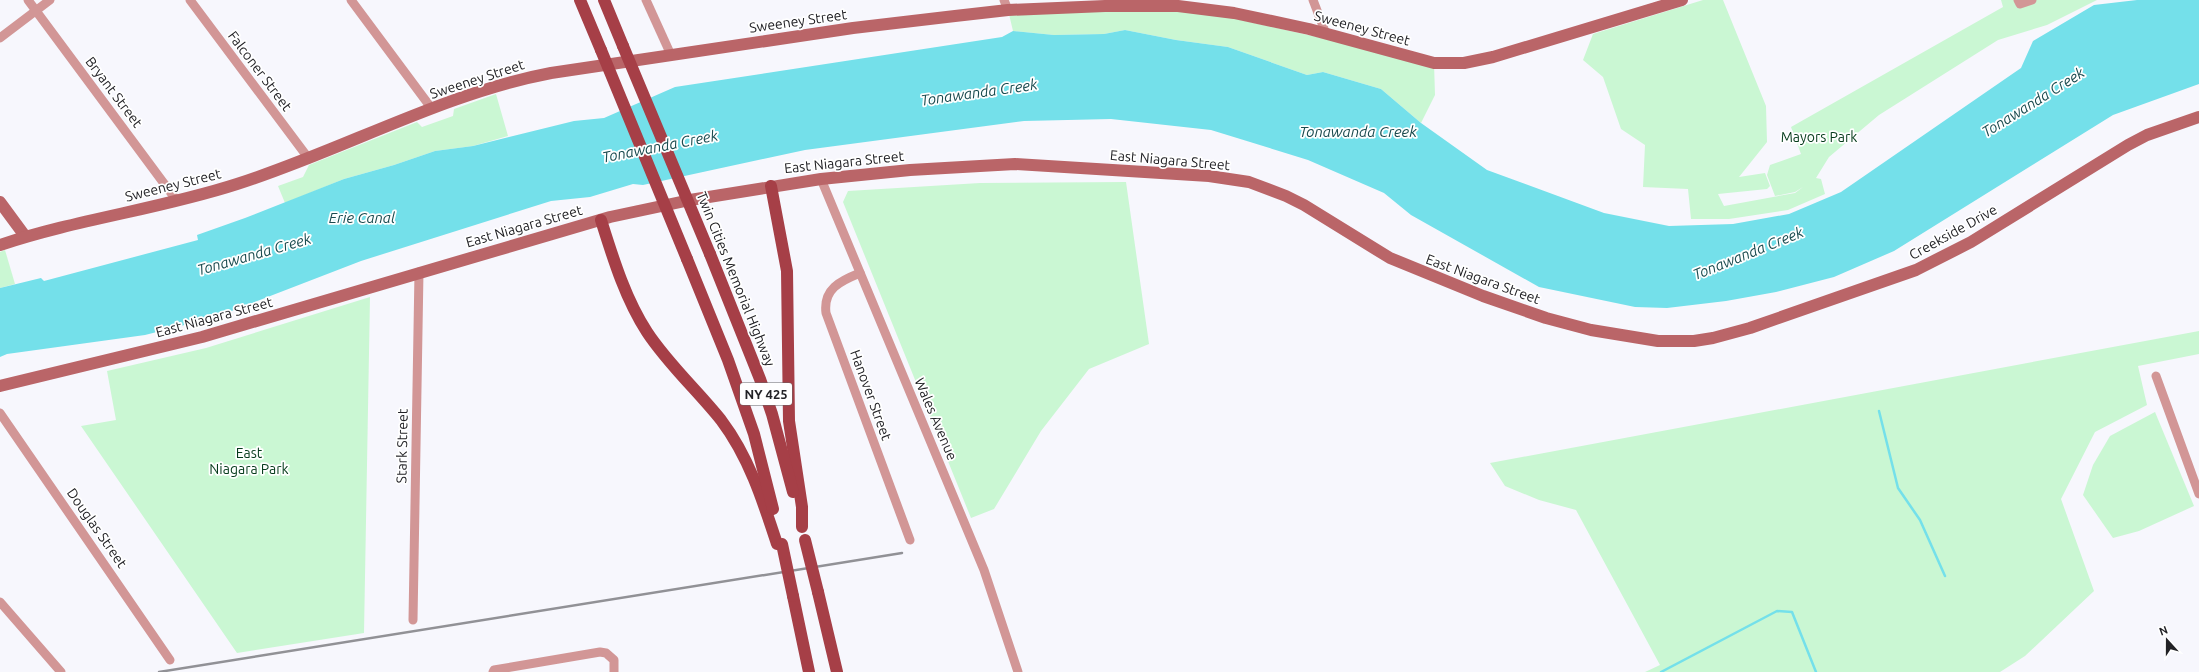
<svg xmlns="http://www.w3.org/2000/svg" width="2199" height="672" font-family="Ubuntu,sans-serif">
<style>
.green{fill:#caf7d3}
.water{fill:#74e0ea}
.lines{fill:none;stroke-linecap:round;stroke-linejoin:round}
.stream{stroke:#74e0ea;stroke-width:2.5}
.street{stroke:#d29696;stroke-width:9}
.secondary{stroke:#ba6568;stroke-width:12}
.primary{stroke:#a63f47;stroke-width:12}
.rail{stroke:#919196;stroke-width:2.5}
.primary-bridge{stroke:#a63f47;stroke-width:12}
.labels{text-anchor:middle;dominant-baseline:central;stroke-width:3.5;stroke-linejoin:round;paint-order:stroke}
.shield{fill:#fff;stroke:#646467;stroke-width:1}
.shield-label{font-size:13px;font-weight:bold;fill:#222226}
.street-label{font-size:14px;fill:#222226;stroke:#fff}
.park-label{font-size:14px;fill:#053b1b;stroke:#fff}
.water-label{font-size:15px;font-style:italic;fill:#1a4b4f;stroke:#fff}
</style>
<rect width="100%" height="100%" fill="#f7f7fd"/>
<g class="green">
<path d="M1703,0H1723L1766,106L1767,142L1739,177L1765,173L1770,186L1767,189L1718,194L1724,206L1795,193L1803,187L1795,192L1775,196L1767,175L1770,165L1801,154L1791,127L2003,7L2001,0H2097L2047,25L1998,40L1879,115L1829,157L1816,178L1821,179L1825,194L1788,210L1729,219H1691L1688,189L1643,187L1645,145L1621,129L1603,77L1583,60L1593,34Z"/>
<path d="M1178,6L1434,63L1435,95L1421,123L1381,89L1323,72L1307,75L1228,47L1176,40L1125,30L1104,34L1054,35L1013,31L1008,10Z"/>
<path d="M496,94L508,136L473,146L435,151L394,165L344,179L285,203L278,186L303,177L309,165L417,122L422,127L453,116L454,109Z"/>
<path d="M1126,182L1149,344L1089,369L1041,431L994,509L971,518L843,202L848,191L980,183Z"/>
<path d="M5,250L15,284L0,288V252Z"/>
<path d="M370,297L364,633L237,653L81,426L116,420L107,371L206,348Z"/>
<path d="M2199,331V354L2138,366L2147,405L2095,432L2061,499L2094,591L2025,656L2000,672H1645L1660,665L1576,510L1539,500L1505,486L1490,463Z"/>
<path d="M2155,412L2194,506L2139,531L2113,538L2083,495L2093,465L2110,436Z"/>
</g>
<path class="water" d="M2137,0H2199V84L2113,115L1894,251L1834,277L1776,292L1726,301L1667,308L1635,307L1539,287L1411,215L1384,193L1308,160L1211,130L1111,119L1024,121L805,150L643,185L633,184L590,197L551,201L361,261L216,317L145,335L7,354L0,357V288L41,278L44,281L198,240L197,235L245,218L344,179L394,165L435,151L473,146L574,121L604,118L675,87L1002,37L1013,31L1054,35L1104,34L1125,30L1176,40L1228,47L1307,75L1323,72L1381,89L1421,123L1487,170L1604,213L1669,226L1733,224L1789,214L1841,192L2021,68L2033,41L2094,5Z"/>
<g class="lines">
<g class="stream">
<path d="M1879,411L1898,488L1920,520L1945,576"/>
<path d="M1661,672L1777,611L1792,612L1816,672"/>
</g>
<g class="street">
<path d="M28,0L177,201"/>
<path d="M190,0L309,159"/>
<path d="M351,0L432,109"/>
<path d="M646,0L671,55"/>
<path d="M1004,0L1008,10"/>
<path d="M1313,0L1326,34"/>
<path d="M2018,0L2020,4L2032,0"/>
<path d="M0,38L50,0"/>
<path d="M821,179L984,570L1018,672"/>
<path d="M860,273C840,281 823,289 826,313L910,540"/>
<path d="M2156,376L2199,494"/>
<path d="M0,413L170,660"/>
<path d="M0,602L61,672"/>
<path d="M413,620L419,272"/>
<path d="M493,672L494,670L600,652L606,653L614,660V672"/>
</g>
<g class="secondary">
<path d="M0,202L25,236"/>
<path d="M0,245C78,219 160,209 237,184C341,151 444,93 551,73L853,28L955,16L1008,10L1105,6H1178L1234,13L1309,29L1434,63H1464L1493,57L1682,0"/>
<path d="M0,386L202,337L610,217L690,200L821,179L910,170L1015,164L1209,176L1249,182L1286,196L1304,205L1390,258L1483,296L1546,318L1591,330L1658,341H1694L1713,338L1750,328L1916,270L1971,242L2128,145L2147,135L2199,117"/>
</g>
<g class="primary">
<path d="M580,0L601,50"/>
<path d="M604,0L623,46"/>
<path d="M771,186L787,271L789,421L802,507V527"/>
<path d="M601,220C613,258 625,298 647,332C668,364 697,390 721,420C749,457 763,501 777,544"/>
<path d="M710,254L760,379L772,414L793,492"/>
<path d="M687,259L728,360L754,434L773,509"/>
<path d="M818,592L837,672"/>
<path d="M793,596L809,672"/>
</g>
<path class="rail" d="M159,672L902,553"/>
<g class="primary-bridge">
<path d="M623,46L710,254"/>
<path d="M601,50L687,259"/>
<path d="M805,540L818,592"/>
<path d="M782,544L793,596"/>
</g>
</g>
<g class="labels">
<rect class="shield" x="740" y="383" width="52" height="22" rx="3"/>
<g class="shield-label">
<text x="766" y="394">NY 425</text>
</g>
<g class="street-label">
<text transform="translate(798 21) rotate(-8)">Sweeney Street</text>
<text transform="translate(1362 28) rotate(15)">Sweeney Street</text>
<text transform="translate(260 71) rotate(53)">Falconer Street</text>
<text transform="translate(477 79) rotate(-18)">Sweeney Street</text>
<text transform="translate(114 92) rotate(53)">Bryant Street</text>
<text transform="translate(1170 160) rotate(5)">East Niagara Street</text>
<text transform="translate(844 162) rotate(-6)">East Niagara Street</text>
<text transform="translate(173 185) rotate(-14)">Sweeney Street</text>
<text transform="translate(524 226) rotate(-16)">East Niagara Street</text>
<text transform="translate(1953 232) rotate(-29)">Creekside Drive</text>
<text transform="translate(736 279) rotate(68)">Twin Cities Memorial Highway</text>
<text transform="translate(1483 279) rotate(20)">East Niagara Street</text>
<text transform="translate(214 317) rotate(-15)">East Niagara Street</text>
<text transform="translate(871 395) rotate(70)">Hanover Street</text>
<text transform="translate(936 419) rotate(67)">Wales Avenue</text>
<text transform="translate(402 446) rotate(-89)">Stark Street</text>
<text transform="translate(97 528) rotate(55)">Douglas Street</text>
</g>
<g class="park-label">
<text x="1819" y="137">Mayors Park</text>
<text x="249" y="453">East<tspan x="249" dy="16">Niagara Park</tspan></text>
</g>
<g class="water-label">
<text transform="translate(979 92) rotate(-8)">Tonawanda Creek</text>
<text transform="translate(2033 102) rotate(-32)">Tonawanda Creek</text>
<text x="1358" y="131">Tonawanda Creek</text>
<text transform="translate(660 146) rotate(-11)">Tonawanda Creek</text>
<text x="362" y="217">Erie Canal</text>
<text transform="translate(1748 253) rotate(-22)">Tonawanda Creek</text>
<text transform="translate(254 254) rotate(-16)">Tonawanda Creek</text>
</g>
</g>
<g transform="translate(2167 640) rotate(339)" stroke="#ffffff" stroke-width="3" paint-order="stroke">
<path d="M0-3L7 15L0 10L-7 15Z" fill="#222226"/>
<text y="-6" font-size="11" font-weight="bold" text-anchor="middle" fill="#222226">N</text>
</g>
</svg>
